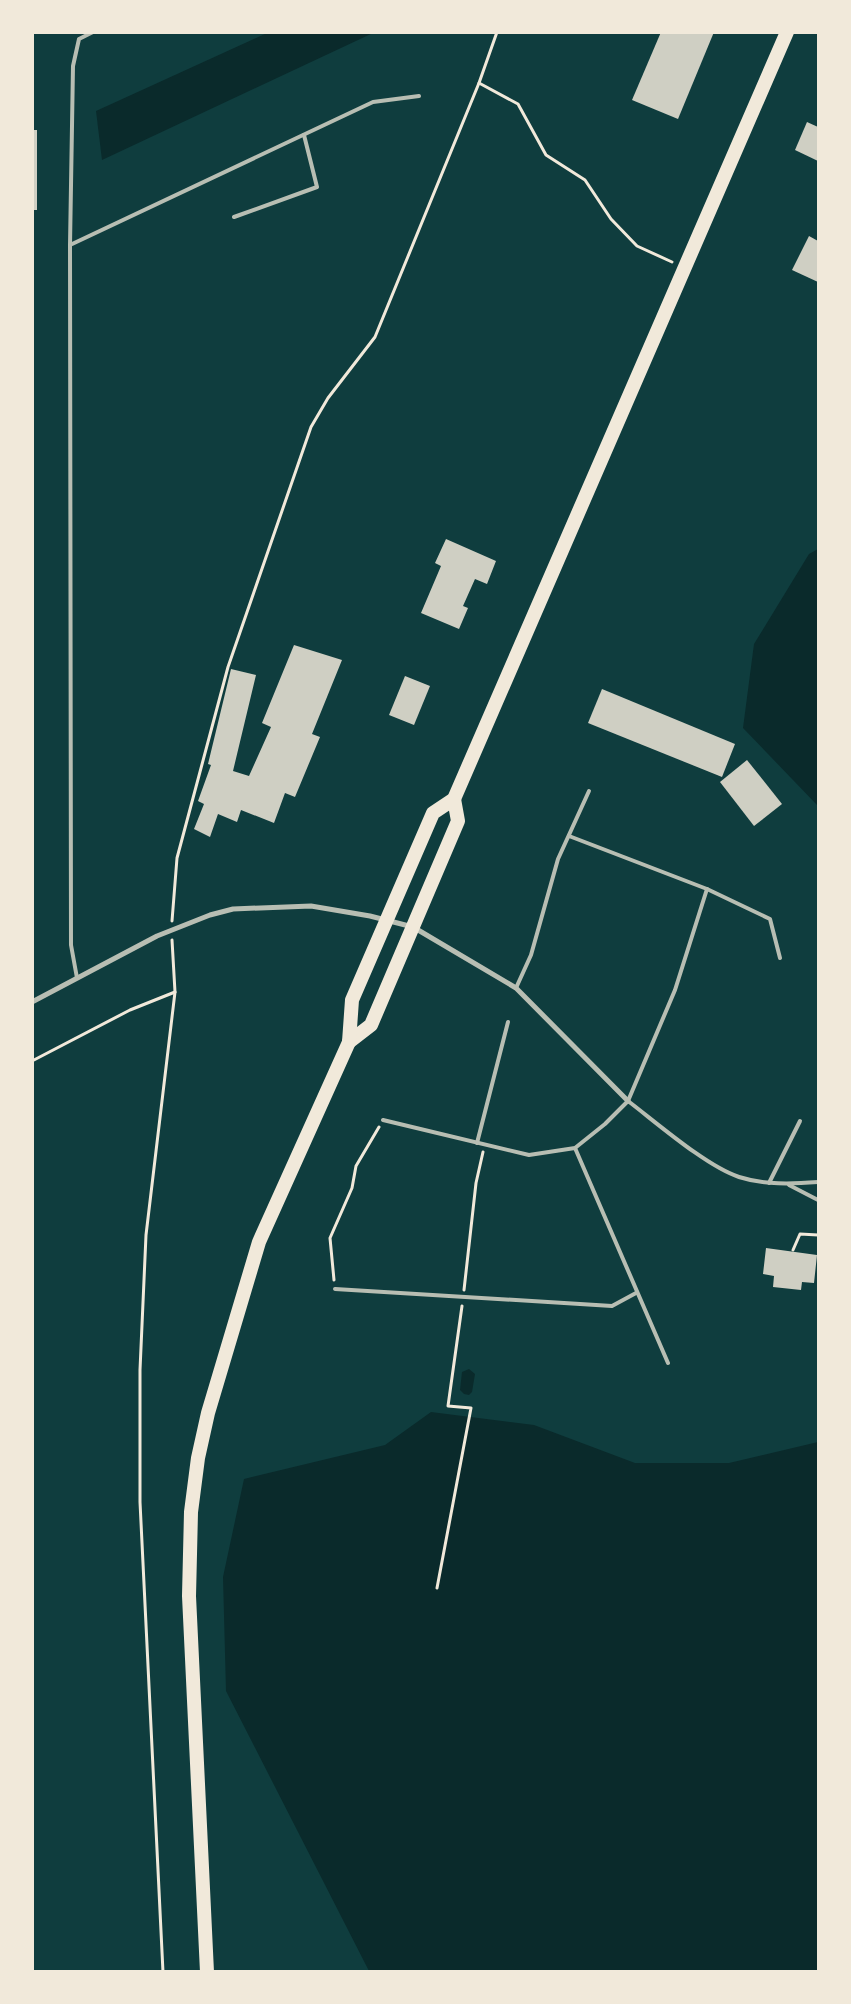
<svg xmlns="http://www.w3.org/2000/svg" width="851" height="2004" font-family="Poppins,sans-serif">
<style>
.water{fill:#0a2a2b}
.building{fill:#cfcfc3}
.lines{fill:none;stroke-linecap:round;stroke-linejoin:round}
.path{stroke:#f1e9da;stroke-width:3}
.service{stroke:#b8beb3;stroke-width:4}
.minor{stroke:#b8beb3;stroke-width:5}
.trunk{stroke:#f1e9da;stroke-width:14}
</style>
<rect width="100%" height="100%" fill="#0f3d3e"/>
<g class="water">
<path d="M267,33H373L102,160L96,111Z"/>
<path d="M818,549V806L743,728L754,644L809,554Z"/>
<path d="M469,1369L475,1374L472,1392L469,1395L464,1394L460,1390L462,1372Z"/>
<path d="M431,1412L534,1425L635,1463H729L818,1442V1971H369L226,1691L223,1577L244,1479L385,1445Z"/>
</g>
<g class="building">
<path d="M661,32H714L678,119L632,100Z"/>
<path d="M807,122L818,127V161L795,150Z"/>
<rect x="32" y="130" width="5" height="80"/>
<path d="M809,236L818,241V282L792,270Z"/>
<path d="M446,539L496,561L487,584L475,579L463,606L468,608L459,629L421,613L441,566L435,563Z"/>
<path d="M294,645L342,660L312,734L320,737L295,797L285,793L274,823L241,810L237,822L218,814L210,837L194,829L204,804L198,801L211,765L208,764L231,669L256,675L233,771L249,776L271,727L262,723Z"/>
<path d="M405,676L430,686L414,725L389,715Z"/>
<path d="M602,689L735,744L722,777L588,723Z"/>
<path d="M747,760L782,804L754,826L720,782Z"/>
<path d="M766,1248L817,1255L814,1283L802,1282L801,1290L773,1287L774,1276L763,1274Z"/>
</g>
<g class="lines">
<g class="path">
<path d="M479,83L518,104L546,155L585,180L611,219L637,246L672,262"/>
<path d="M172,921L177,858L228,667L311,427L328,398L375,337L479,83L497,32"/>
<path d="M32,1061L130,1010L175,992"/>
<path d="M793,1250L800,1234L818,1235"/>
<path d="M334,1280L330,1238L352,1188L356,1166L379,1127"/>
<path d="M464,1290L476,1183L483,1152"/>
<path d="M437,1588L471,1408L448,1406L462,1306"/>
<path d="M163,1972L140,1502V1370L146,1235L175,992L172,940"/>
</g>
<g class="service">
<path d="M234,217L317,187L304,135"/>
<path d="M70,245L373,102L419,96"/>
<path d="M569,836L707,889L770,919L780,958"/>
<path d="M77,978L71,945L70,245L73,66L79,39L93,32"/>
<path d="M516,988L531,955L558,859L589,791"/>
<path d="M628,1101C657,1123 706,1166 739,1177C764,1185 792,1184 818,1182"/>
<path d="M383,1120L529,1155L575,1148L605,1124L628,1101L675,990L707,889"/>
<path d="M477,1143L508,1022"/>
<path d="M575,1148L668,1363"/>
<path d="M769,1183L800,1121"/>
<path d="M789,1185L818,1200"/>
<path d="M335,1289L612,1306L636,1293"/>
</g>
<path class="minor" d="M32,1002L157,936L210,915L233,909L311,906L370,916L413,927L516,988L628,1101"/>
<g class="trunk">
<path d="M349,1042L371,1025L458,821L454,799"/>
<path d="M207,1972L189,1596L191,1512L198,1458L208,1413L259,1242L349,1042L352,1000L433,813L454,799L787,32"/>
</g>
</g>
<rect width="851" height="2004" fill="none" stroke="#f1e9da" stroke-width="68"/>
</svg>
